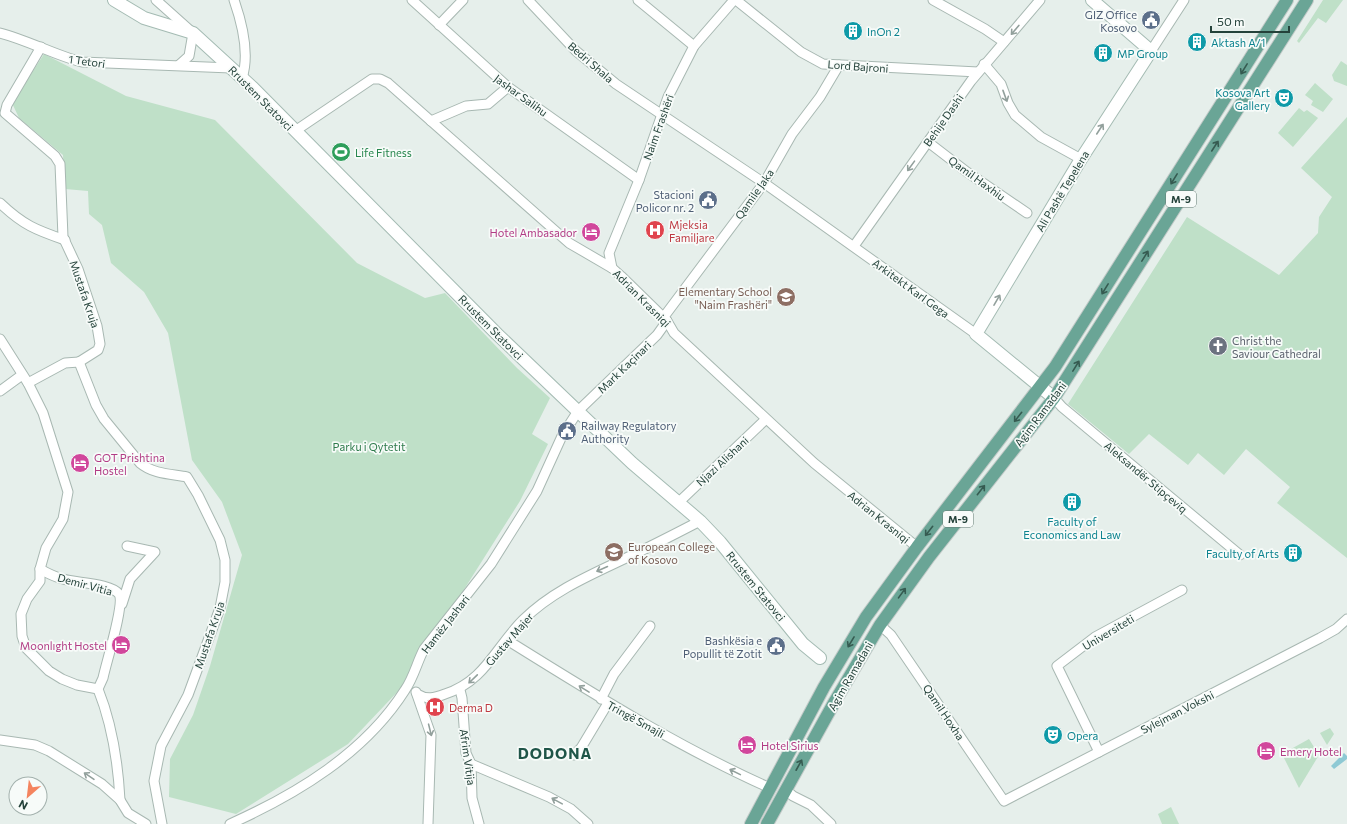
<svg xmlns="http://www.w3.org/2000/svg" width="1347" height="824" font-family="Commissioner,sans-serif">
<style>
.green{fill:#bfe0c8}
.water{fill:#8ec9d4}
.lines{fill:none;stroke-linecap:round;stroke-linejoin:round}
.street-casing{stroke:#a8b8b2;stroke-width:11}
.secondary-casing{stroke:#a4bbb3;stroke-width:14}
.primary-casing{stroke:#c2cac8;stroke-width:14}
.street{stroke:#fff;stroke-width:9}
.secondary{stroke:#fff;stroke-width:12}
.primary{stroke:#6aa596;stroke-width:12}
.oneway{stroke:#92a09c}
.oneway2{stroke:#365b51}
.labels{text-anchor:middle;dominant-baseline:central;stroke-width:3.5;stroke-linejoin:round;paint-order:stroke}
.shield{fill:#f7fbf9;stroke:#637a73;stroke-width:1}
.shield-label{font-size:10px;font-weight:bold;fill:#24423a}
.service-label{font-size:11px;fill:#4e5e75;stroke:#f7fbf9;text-anchor:end}
.culture-label{font-size:11px;fill:#0d838f;stroke:#f7fbf9;text-anchor:start}
.street-label{font-size:11px;fill:#24423a;stroke:#f7fbf9}
.leisure-label{font-size:11px;fill:#27864d;stroke:#f7fbf9;text-anchor:start}
.health-label{font-size:11px;fill:#be3a42;stroke:#f7fbf9;text-anchor:start}
.hotel-label{font-size:11px;fill:#b23c85;stroke:#f7fbf9;text-anchor:start}
.education-label{font-size:11px;fill:#785e54;stroke:#f7fbf9;text-anchor:end}
.worship-label{font-size:11px;fill:#5b616d;stroke:#f7fbf9;text-anchor:start}
.park-label{font-size:11px;fill:#2d7a4b;stroke:#f7fbf9}
.district-label{font-size:15px;font-weight:bold;letter-spacing:1px;fill:#1f5548;stroke:#f7fbf9}
</style>
<rect width="100%" height="100%" fill="#e6efeb"/>
<g class="green">
<path d="M1323,0H1343L1326,23L1318,18L1299,43L1297,41Z"/>
<path d="M44,54L126,96L215,120L357,263L425,298L445,293L517,368L550,398L532,434L548,444L520,501L403,686L348,744L236,814L169,797L170,759L193,715L210,666L242,555L222,502L192,460L168,333L144,292L111,263L102,225L89,214L88,191L65,189L63,155L19,118L12,103Z"/>
<path d="M1341,61L1347,65V86L1334,81L1332,75Z"/>
<path d="M1315,83L1333,99L1323,112L1311,105L1313,101L1305,95Z"/>
<path d="M1299,108L1304,112L1307,110L1318,118L1293,147L1278,133Z"/>
<path d="M1347,117V558L1277,503L1290,487L1246,449L1224,475L1198,453L1188,465L1149,434L1129,454L1068,404L1187,217L1279,275L1318,233L1319,217L1332,197L1301,168Z"/>
<path d="M1330,728L1334,734L1327,745L1320,733Z"/>
<path d="M1309,739L1319,755L1299,788L1282,754Z"/>
<path d="M1171,807L1179,824H1162L1158,814Z"/>
</g>
<path class="water" d="M1344,753L1347,756V759L1334,769L1331,766Z"/>
<g class="lines">
<defs>
<g id="street">
<path d="M156,0L193,33L189,56L179,65"/>
<path d="M234,0C242,23 250,54 242,78"/>
<path d="M412,0L508,87L639,180"/>
<path d="M528,0L576,51L616,84L764,183L976,334"/>
<path d="M638,0L694,46"/>
<path d="M736,0L801,52L823,64L978,72"/>
<path d="M933,0L985,29L1004,42"/>
<path d="M439,25L463,0"/>
<path d="M0,33C28,40 54,55 82,62L231,68"/>
<path d="M41,47L7,105L5,113L55,156L60,164L63,237L78,269L97,326L100,344L98,350L79,362"/>
<path d="M1151,51L1184,0"/>
<path d="M984,64L1001,84L1008,103L1015,115L1041,137L1081,159"/>
<path d="M431,121L466,106L488,104L508,87"/>
<path d="M295,131L372,79H380L388,83L569,243L612,268L621,276L667,321L674,333L814,463L917,547"/>
<path d="M928,142L967,172L1027,213"/>
<path d="M0,203C23,225 36,230 65,240"/>
<path d="M854,246L971,81L1040,0"/>
<path d="M612,268L609,253L639,180L668,97L694,46L734,0"/>
<path d="M663,318L764,183L792,134L820,97L839,65"/>
<path d="M0,339L28,383L43,413L68,492L63,519L46,548L40,569V581L27,599L21,614L22,636L26,648L49,671L62,679L77,685L98,689"/>
<path d="M79,362L96,405L104,419L140,463C153,474 171,474 187,477L198,495L220,540L225,560V582L220,608L188,695L161,746L154,781L162,824"/>
<path d="M28,383L65,363L79,362"/>
<path d="M0,391L22,375"/>
<path d="M1054,398L1062,407L1240,555"/>
<path d="M678,503L765,420"/>
<path d="M40,569C47,573 55,577 63,579C75,583 111,583 119,594C125,604 106,663 103,678L98,689C112,724 118,762 120,800"/>
<path d="M122,604L130,579L155,552L127,546"/>
<path d="M880,625L891,635L1004,801L1320,638L1336,629L1347,619"/>
<path d="M507,640C592,693 678,747 770,788"/>
<path d="M460,690L462,698L466,753L471,764L472,798L479,824"/>
<path d="M416,692L431,735L428,824"/>
<path d="M417,694C427,700 434,698 445,694C485,681 495,648 523,620C551,592 588,576 624,559C650,547 675,534 700,521"/>
<path d="M601,699L614,674L650,626"/>
<path d="M0,740L35,745L49,751L102,784L120,800L128,813L146,824"/>
<path d="M1099,752L1057,666L1095,637L1182,590"/>
<path d="M574,755L581,748L608,703"/>
<path d="M471,764L549,797L571,809L588,824"/>
<path d="M786,790L793,796L811,805L831,824"/>
<path d="M230,824C297,794 365,753 405,690C414,677 417,662 424,649L491,564L537,491L562,436L578,411L657,335L667,321"/>
</g>
<g id="secondary">
<path d="M114,0L144,18L193,33L253,88L497,334L632,463L700,521L720,542L803,644L820,658"/>
<path d="M1054,398L976,334L1081,159L1151,51L1092,0"/>
</g>
<g id="primary">
<path d="M751,824L824,687L866,617L917,547L1055,367L1287,0"/>
<path d="M767,824L835,701L880,625L929,557L1054,398L1307,0"/>
</g>
</defs>
<use href="#street" class="street-casing"/>
<use href="#secondary" class="secondary-casing"/>
<use href="#primary" class="primary-casing"/>
<use href="#street" class="street"/>
<use href="#secondary" class="secondary"/>
<use href="#primary" class="primary"/>
</g>
<defs><path id="oneway-shaft" d="M-6 0H5M1.5-3L5.5 0L1.5 3" fill="none" stroke-width="1.6" stroke-linecap="round" stroke-linejoin="round"/></defs>
<g class="oneway">
<use href="#oneway-shaft" transform="translate(1015 30) rotate(130)"/>
<use href="#oneway-shaft" transform="translate(1005 96) rotate(70)"/>
<use href="#oneway-shaft" transform="translate(1100 129) rotate(-57)"/>
<use href="#oneway-shaft" transform="translate(911 166) rotate(126)"/>
<use href="#oneway-shaft" transform="translate(997 300) rotate(-60)"/>
<use href="#oneway-shaft" transform="translate(602 569) rotate(156)"/>
<use href="#oneway-shaft" transform="translate(473 679) rotate(136)"/>
<use href="#oneway-shaft" transform="translate(584 689) rotate(-148)"/>
<use href="#oneway-shaft" transform="translate(430 730) rotate(76)"/>
<use href="#oneway-shaft" transform="translate(735 772) rotate(-154)"/>
<use href="#oneway-shaft" transform="translate(89 776) rotate(-146)"/>
<use href="#oneway-shaft" transform="translate(557 801) rotate(-151)"/>
</g>
<g class="oneway2">
<use href="#oneway-shaft" transform="translate(1244 69) rotate(122)"/>
<use href="#oneway-shaft" transform="translate(1215 146) rotate(-57)"/>
<use href="#oneway-shaft" transform="translate(1174 179) rotate(122)"/>
<use href="#oneway-shaft" transform="translate(1145 256) rotate(-58)"/>
<use href="#oneway-shaft" transform="translate(1105 289) rotate(122)"/>
<use href="#oneway-shaft" transform="translate(1076 366) rotate(-58)"/>
<use href="#oneway-shaft" transform="translate(1018 417) rotate(128)"/>
<use href="#oneway-shaft" transform="translate(981 490) rotate(-52)"/>
<use href="#oneway-shaft" transform="translate(929 531) rotate(128)"/>
<use href="#oneway-shaft" transform="translate(902 593) rotate(-54)"/>
<use href="#oneway-shaft" transform="translate(851 642) rotate(121)"/>
<use href="#oneway-shaft" transform="translate(799 765) rotate(-61)"/>
</g>
<defs>
<symbol id="civic-disc" viewBox="-11 -11 22 22"><circle r="9.5" fill="#5c6f8a" stroke="#f7fbf9"/><path d="M-.6-6.5H3V-4.5H.6V-3L4-1V1h2V6H-6V1h2V-1L-.6-3ZM-1.2 2.5V6h2.4V2.5Z" fill="#fff"/></symbol>
<symbol id="building-disc" viewBox="-11 -11 22 22"><circle r="9.5" fill="#0f9aa8" stroke="#f7fbf9"/><path d="M-4-6H4V6H1V3H-1V6H-4ZM-2.5-4.3h1.7v1.8h-1.7ZM.8-4.3h1.7v1.8H.8ZM-2.5-1h1.7V.8h-1.7ZM.8-1h1.7V.8H.8Z" fill="#fff"/></symbol>
<symbol id="theatre-disc" viewBox="-11 -11 22 22"><circle r="9.5" fill="#0f9aa8" stroke="#f7fbf9"/><path d="M-5-5.5Q0-4 5-5.5V0Q5 5 0 6Q-5 5-5 0ZM-3.3-2.5H-1v1.5H-3.3ZM1-2.5H3.3v1.5H1ZM-2.8 1Q0 5.5 2.8 1Z" fill="#fff"/></symbol>
<symbol id="stadium-disc" viewBox="-11 -11 22 22"><circle r="9.5" fill="#2e9e5b" stroke="#f7fbf9"/><path d="M0-5a6.5 5 0 1 0 0 10a6.5 5 0 1 0 0-10ZM-3.5-1.8h7v3.6h-7Z" fill="#fff"/></symbol>
<symbol id="hospital-disc" viewBox="-11 -11 22 22"><circle r="9.5" fill="#e0444e" stroke="#f7fbf9"/><path d="M-5-5h3v3.5h4V-5h3V5h-3V1.5h-4V5h-3Z" fill="#fff"/></symbol>
<symbol id="hotel-disc" viewBox="-11 -11 22 22"><circle r="9.5" fill="#d1479c" stroke="#f7fbf9"/><path d="M-6-4.5h1.5V1H6V5H4.5V3h-9V5H-6ZM-4 0a1.8 1.8 0 1 1 3.6 0ZM.5 0V-2.5h3Q6-2.5 6 0Z" fill="#fff"/></symbol>
<symbol id="school-disc" viewBox="-11 -11 22 22"><circle r="9.5" fill="#8d6e63" stroke="#f7fbf9"/><path d="M0-5L7-2L0 1L-7-2ZM-4 1L0 2.5L4 1V4Q0 6-4 4Z" fill="#fff"/></symbol>
<symbol id="church-disc" viewBox="-11 -11 22 22"><circle r="9.5" fill="#6b7280" stroke="#f7fbf9"/><path d="M-1.2-6h2.4v3.5h3.3v2.4h-3.3V6h-2.4V-.1h-3.3v-2.4h3.3Z" fill="#fff"/></symbol>
<symbol id="university-disc" viewBox="-11 -11 22 22"><circle r="9.5" fill="#8d6e63" stroke="#f7fbf9"/><path d="M0-5L7-2L0 1L-7-2ZM-4 1L0 2.5L4 1V4Q0 6-4 4Z" fill="#fff"/></symbol>
</defs>
<g fill-rule="evenodd">
<use href="#civic-disc" x="1140" y="9" width="22" height="22"/>
<use href="#building-disc" x="842" y="20" width="22" height="22"/>
<use href="#building-disc" x="1186" y="31" width="22" height="22"/>
<use href="#building-disc" x="1092" y="42" width="22" height="22"/>
<use href="#theatre-disc" x="1273" y="87" width="22" height="22"/>
<use href="#stadium-disc" x="330" y="141" width="22" height="22"/>
<use href="#civic-disc" x="697" y="189" width="22" height="22"/>
<use href="#hospital-disc" x="644" y="219" width="22" height="22"/>
<use href="#hotel-disc" x="580" y="221" width="22" height="22"/>
<use href="#school-disc" x="775" y="286" width="22" height="22"/>
<use href="#church-disc" x="1207" y="335" width="22" height="22"/>
<use href="#civic-disc" x="556" y="420" width="22" height="22"/>
<use href="#hotel-disc" x="69" y="452" width="22" height="22"/>
<use href="#building-disc" x="1061" y="491" width="22" height="22"/>
<use href="#university-disc" x="603" y="541" width="22" height="22"/>
<use href="#building-disc" x="1282" y="542" width="22" height="22"/>
<use href="#hotel-disc" x="110" y="634" width="22" height="22"/>
<use href="#civic-disc" x="765" y="635" width="22" height="22"/>
<use href="#hospital-disc" x="424" y="696" width="22" height="22"/>
<use href="#theatre-disc" x="1042" y="724" width="22" height="22"/>
<use href="#hotel-disc" x="736" y="734" width="22" height="22"/>
<use href="#hotel-disc" x="1255" y="740" width="22" height="22"/>
</g>
<g class="labels">
<g class="shield">
<rect x="1166" y="191" width="30" height="16" rx="3"/>
<rect x="943" y="511" width="30" height="16" rx="3"/>
</g>
<g class="shield-label">
<text x="1181" y="199">M-9</text>
<text x="958" y="519">M-9</text>
</g>
<g class="service-label">
<text x="1137" y="14">GIZ Office<tspan x="1137" dy="13">Kosovo</tspan></text>
<text x="694" y="194">Stacioni<tspan x="694" dy="13">Policor nr. 2</tspan></text>
<text x="581" y="425" text-anchor="start">Railway Regulatory<tspan x="581" dy="13">Authority</tspan></text>
<text x="762" y="640">Bashkësia e<tspan x="762" dy="13">Popullit të Zotit</tspan></text>
</g>
<g class="culture-label">
<text x="867" y="31">InOn 2</text>
<text x="1211" y="42">Aktash A/1</text>
<text x="1117" y="53">MP Group</text>
<text x="1270" y="92" text-anchor="end">Kosova Art<tspan x="1270" dy="13">Gallery</tspan></text>
<text x="1072" y="521" text-anchor="middle">Faculty of<tspan x="1072" dy="13">Economics and Law</tspan></text>
<text x="1279" y="553" text-anchor="end">Faculty of Arts</text>
<text x="1067" y="735">Opera</text>
</g>
<g class="street-label">
<text transform="translate(87 61) rotate(8)">1 Tetori</text>
<text transform="translate(591 62) rotate(41)">Bedri Shala</text>
<text transform="translate(858 66) rotate(4)">Lord Bajroni</text>
<text transform="translate(521 95) rotate(36)">Jashar Salihu</text>
<text transform="translate(261 98) rotate(45)">Rrustem Statovci</text>
<text transform="translate(943 120) rotate(-55)">Behije Dashi</text>
<text transform="translate(658 127) rotate(-70)">Naim Frashëri</text>
<text transform="translate(977 178) rotate(36)">Qamil Haxhiu</text>
<text transform="translate(1062 191) rotate(-59)">Ali Pashë Tepelena</text>
<text transform="translate(754 194) rotate(-55)">Qamile Jaka</text>
<text transform="translate(911 288) rotate(36)">Arkitekt Karl Gega</text>
<text transform="translate(85 294) rotate(71)">Mustafa Kruja</text>
<text transform="translate(642 298) rotate(45)">Adrian Krasniqi</text>
<text transform="translate(491 327) rotate(45)">Rrustem Statovci</text>
<text transform="translate(624 367) rotate(-44)">Mark Kaçinari</text>
<text transform="translate(1040 414) rotate(-53)">Agim Ramadani</text>
<text transform="translate(722 461) rotate(-43)">Njazi Alishani</text>
<text transform="translate(1146 477) rotate(40)">Aleksandër Stipçeviq</text>
<text transform="translate(879 517) rotate(39)">Adrian Krasniqi</text>
<text transform="translate(85 584) rotate(15)">Demir Vitia</text>
<text transform="translate(756 586) rotate(51)">Rrustem Statovci</text>
<text transform="translate(445 624) rotate(-52)">Hamëz Jashari</text>
<text transform="translate(1108 632) rotate(-31)">Universiteti</text>
<text transform="translate(209 635) rotate(-71)">Mustafa Kruja</text>
<text transform="translate(509 639) rotate(-49)">Gustav Majer</text>
<text transform="translate(850 676) rotate(-60)">Agim Ramadani</text>
<text transform="translate(944 712) rotate(56)">Qamil Hoxha</text>
<text transform="translate(1177 712) rotate(-27)">Sylejman Vokshi</text>
<text transform="translate(636 719) rotate(29)">Tringë Smajli</text>
<text transform="translate(468 757) rotate(82)">Afrim Vitija</text>
</g>
<g class="leisure-label">
<text x="355" y="152">Life Fitness</text>
</g>
<g class="health-label">
<text x="669" y="224">Mjeksia<tspan x="669" dy="13">Familjare</tspan></text>
<text x="449" y="707">Derma D</text>
</g>
<g class="hotel-label">
<text x="577" y="232" text-anchor="end">Hotel Ambasador</text>
<text x="94" y="457">GOT Prishtina<tspan x="94" dy="13">Hostel</tspan></text>
<text x="107" y="645" text-anchor="end">Moonlıght Hostel</text>
<text x="761" y="745">Hotel Sirius</text>
<text x="1280" y="751">Emery Hotel</text>
</g>
<g class="education-label">
<text x="772" y="291">Elementary School<tspan x="772" dy="13">"Naim Frashëri"</tspan></text>
<text x="628" y="546" text-anchor="start">European College<tspan x="628" dy="13">of Kosovo</tspan></text>
</g>
<g class="worship-label">
<text x="1232" y="340">Christ the<tspan x="1232" dy="13">Saviour Cathedral</tspan></text>
</g>
<g class="park-label">
<text x="369" y="446">Parku i Qytetit</text>
</g>
<g class="district-label">
<text x="555" y="753">DODONA</text>
</g>
</g>
<g transform="translate(28 796) rotate(208)"><circle r="19" fill="#f7fbf9" stroke="#a3b1ad"/>
<path d="M0-3L7 15L0 10L-7 15Z" fill="#f4845f"/>
<text y="-6" font-size="11" font-weight="bold" text-anchor="middle" fill="#24423a">N</text>
</g>
<path d="M1211 26v6h78v-6" fill="none" stroke="#24423a" stroke-width="2"/>
<text x="1217" y="26" font-size="12" fill="#24423a" stroke="#f7fbf9" stroke-width="3" paint-order="stroke">50 m</text>
</svg>
